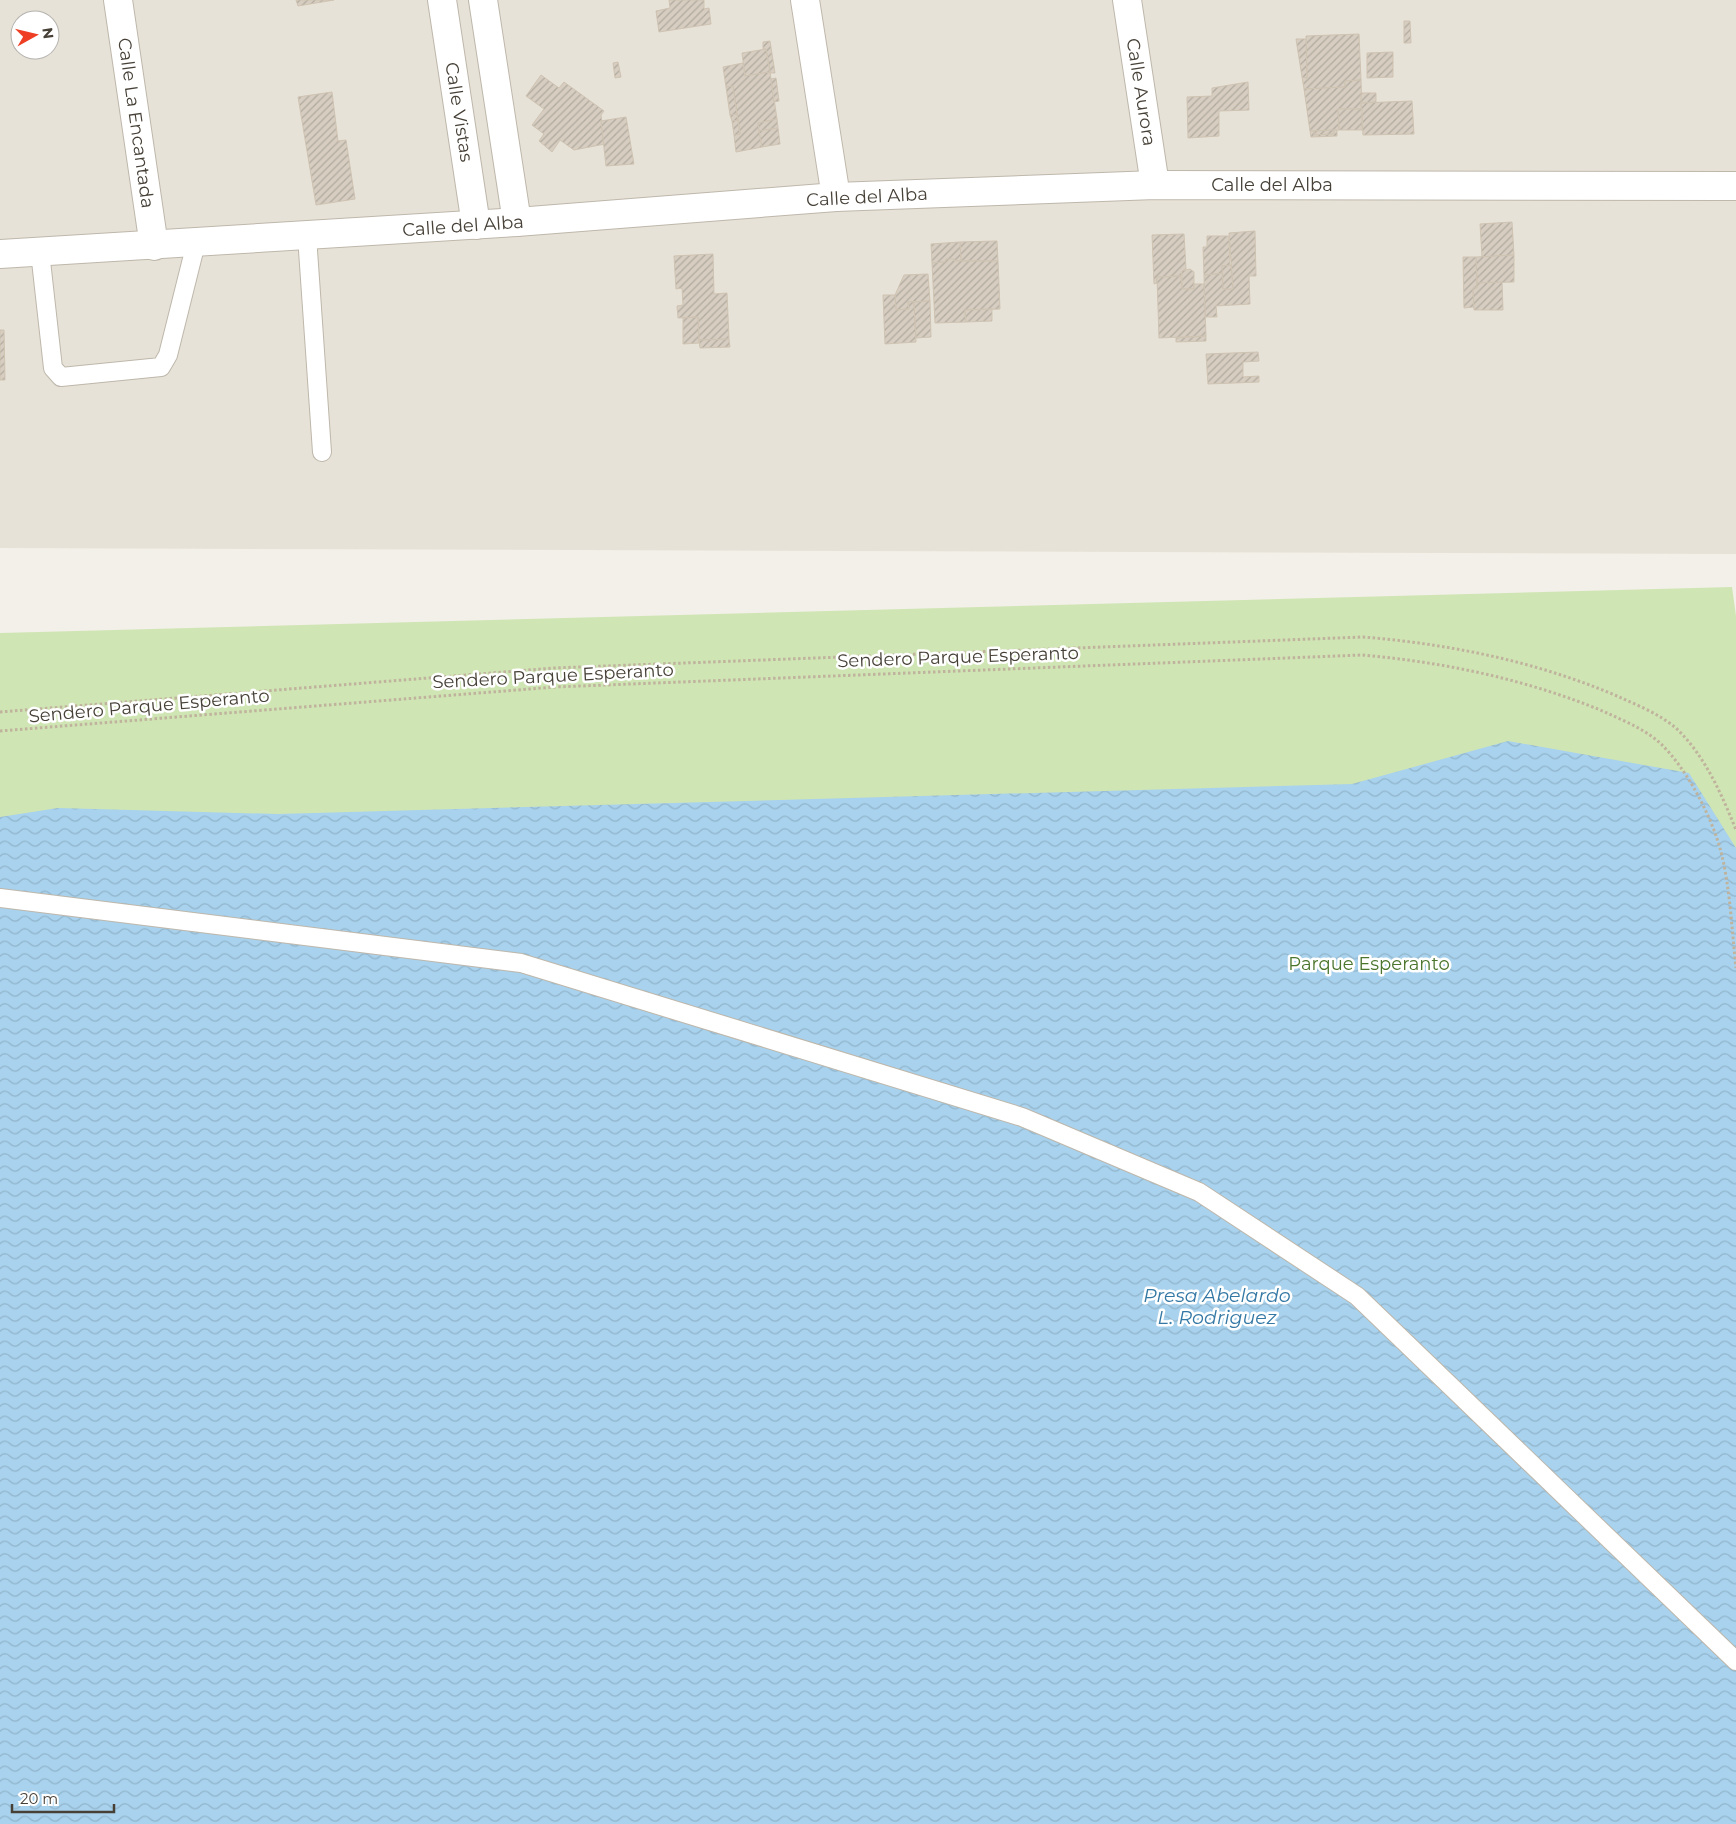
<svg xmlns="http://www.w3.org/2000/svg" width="1736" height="1824" font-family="Montserrat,sans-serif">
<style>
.residential{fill:#e7e2d7;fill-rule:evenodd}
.green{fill:#d0e5b4}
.water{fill:url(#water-waves)}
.building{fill:url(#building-hatch);stroke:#cfc3b2}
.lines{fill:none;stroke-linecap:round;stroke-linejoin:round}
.service-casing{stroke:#beb7ab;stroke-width:20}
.minor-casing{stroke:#beb7ab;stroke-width:30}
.tertiary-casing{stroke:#beb7ab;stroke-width:30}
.path{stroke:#bfb39d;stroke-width:3;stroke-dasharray:2.5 2.5;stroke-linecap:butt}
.service{stroke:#fff;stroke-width:18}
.minor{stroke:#fff;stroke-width:28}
.tertiary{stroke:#fff;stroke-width:28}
.labels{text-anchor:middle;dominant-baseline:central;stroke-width:5;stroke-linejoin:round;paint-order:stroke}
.street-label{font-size:18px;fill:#464037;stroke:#fff}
.park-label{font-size:18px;fill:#4a752d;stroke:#fff}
.water-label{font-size:19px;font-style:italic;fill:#3478a5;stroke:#fff}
</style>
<defs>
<pattern id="water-waves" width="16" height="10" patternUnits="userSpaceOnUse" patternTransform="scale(1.25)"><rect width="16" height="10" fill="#a8d2ed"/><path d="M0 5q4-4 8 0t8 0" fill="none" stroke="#92b5cc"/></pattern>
<pattern id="building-hatch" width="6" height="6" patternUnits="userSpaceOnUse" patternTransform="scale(1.25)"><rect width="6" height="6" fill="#d7cec1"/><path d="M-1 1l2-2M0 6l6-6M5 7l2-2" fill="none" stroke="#b0a99e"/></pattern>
</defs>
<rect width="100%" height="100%" fill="#f3f0e9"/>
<path class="residential" d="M0,0H1736V554L0,548ZM20,20H50V50H20Z"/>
<path class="green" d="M1732,587L1736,616V1766L0,959V633Z"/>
<path class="water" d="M1508,741L1689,773L1736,848V1824H0V817L58,808L278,814L1352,784Z"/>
<g class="building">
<path d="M296,0H334L298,6Z"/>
<path d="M669,0H704V9L709,8L711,24L659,32L656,11L670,8Z"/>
<path d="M1404,21H1410L1411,43H1404Z"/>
<path d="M1359,34L1361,80L1345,81V87L1304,89L1302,77L1307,78L1306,36Z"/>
<path d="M1296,39H1306L1307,78L1302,77Z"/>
<path d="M770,41L775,73H770L766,49H763V42Z"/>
<path d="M766,49L770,72L745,76L742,53Z"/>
<path d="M1393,52V77L1367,78V53Z"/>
<path d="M618,62L621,77L615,78L613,63Z"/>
<path d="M743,63L745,76L770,72L777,119L758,123L762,147L736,152L734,135L740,134L737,114L733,86L726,87L723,67Z"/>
<path d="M541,75L559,88L564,82L604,111L601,115L605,144L574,150L560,140L552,152L539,141L544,134L532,125L544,109L526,96Z"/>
<path d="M776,78L779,101L774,102L771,79Z"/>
<path d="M1361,80L1362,109H1338L1339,130L1310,131L1304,89L1345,87V81Z"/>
<path d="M1248,82L1249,110L1219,111V136L1188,138L1187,97L1212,96V88Z"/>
<path d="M733,86L737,114L730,115L726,87Z"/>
<path d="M332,92L338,141L346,140L355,199L316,205L298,97Z"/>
<path d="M1361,93H1376V102L1361,103Z"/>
<path d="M1412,101L1414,134L1363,135L1361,103Z"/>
<path d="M1338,109H1362V130H1339Z"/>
<path d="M737,114L738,120L732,121L730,115Z"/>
<path d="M626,117L634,164L606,166L601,121Z"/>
<path d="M777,119L778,128L759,131L758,123Z"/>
<path d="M738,120L740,134L734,135L732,121Z"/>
<path d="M778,128L780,144L762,147L759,131Z"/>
<path d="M1334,130V134L1314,135V131Z"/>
<path d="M1334,130H1337V136L1311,137L1310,131H1314V135L1334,134Z"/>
<path d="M1512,222L1514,255L1482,257L1480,224Z"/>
<path d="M1255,231L1256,276H1249L1250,304L1216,306L1217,317H1205L1204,275L1223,273V289H1233L1229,233Z"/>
<path d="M1184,234L1186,269L1182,271L1181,276L1157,277V283L1154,284L1152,235Z"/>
<path d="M1207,236H1229L1230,266H1222L1223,273L1204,275L1203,247H1207Z"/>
<path d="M997,241L998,261H961L960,242Z"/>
<path d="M960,242L961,261L946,259L945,262L932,263L931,244Z"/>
<path d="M713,254L714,294L727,293L729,339L699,340L698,317L678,318L677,306L683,305L682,288L676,289L674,256Z"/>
<path d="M1514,255V282L1477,283L1476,257Z"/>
<path d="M1463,257H1476L1477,288H1473L1474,307L1464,308Z"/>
<path d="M946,259H954V261H998L1000,309L965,310L966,322L935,323L932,263L945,262Z"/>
<path d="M1231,265L1233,289H1223L1222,266Z"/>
<path d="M1190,269L1194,272V289H1182V271Z"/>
<path d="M928,274L930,301L908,302L909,309L896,310L895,295L904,275Z"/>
<path d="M1181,276L1182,289H1194V284H1204L1206,336L1159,338L1157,277Z"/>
<path d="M1502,282L1503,310H1474L1473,288H1477V283Z"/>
<path d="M883,295H895L896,310L909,309L908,302H914L916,342L885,344Z"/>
<path d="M930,301L931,337L916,338L914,302Z"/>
<path d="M992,309V321L966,322L965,310Z"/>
<path d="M698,317L699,343L683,344V318Z"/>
<path d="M0,330H4L5,380H0Z"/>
<path d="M1206,336V341L1176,342V338Z"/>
<path d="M729,339L730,347L700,348L699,340Z"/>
<path d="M1258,352L1259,361L1243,362V377L1259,376V382L1208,384L1206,354Z"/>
</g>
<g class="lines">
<defs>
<g id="service">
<path d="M307,236L322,452"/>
<path d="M40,252L53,368L61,377L161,367L168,355L196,243"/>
<path d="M0,898L521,963L1022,1117L1199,1192L1357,1296L1736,1661"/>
</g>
<g id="minor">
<path d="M118,0L154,246"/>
<path d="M805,0L836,197"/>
<path d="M1127,0L1155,185"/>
<path d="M0,254L517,222L836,197L1155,185L1736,186"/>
</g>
<g id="tertiary">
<path d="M442,0L476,225"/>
<path d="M483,0L517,222"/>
</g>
</defs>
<use href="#service" class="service-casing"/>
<use href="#minor" class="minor-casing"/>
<use href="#tertiary" class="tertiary-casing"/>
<g class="path">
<path d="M0,712L554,668L1363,637C1450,644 1538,662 1617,696C1637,705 1660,714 1677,729C1705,756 1722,795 1736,830"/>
<path d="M0,731L555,687L1362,655C1444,662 1529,680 1605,712C1624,721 1645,729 1661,744C1687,769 1712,817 1721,852C1730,886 1732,933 1736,968"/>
</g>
<use href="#service" class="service"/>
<use href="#minor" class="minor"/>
<use href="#tertiary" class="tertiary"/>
</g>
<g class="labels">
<g class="street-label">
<text transform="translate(1141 92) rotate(81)">Calle Aurora</text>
<text transform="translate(459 112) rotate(81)">Calle Vistas</text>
<text transform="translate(136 123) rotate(82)">Calle La Encantada</text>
<text x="1272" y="185">Calle del Alba</text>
<text transform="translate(867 197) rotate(-3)">Calle del Alba</text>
<text transform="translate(463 226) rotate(-4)">Calle del Alba</text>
<text transform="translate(958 657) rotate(-2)">Sendero Parque Esperanto</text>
<text transform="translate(553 676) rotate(-3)">Sendero Parque Esperanto</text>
<text transform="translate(149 706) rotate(-5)">Sendero Parque Esperanto</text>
</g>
<g class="park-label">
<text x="1369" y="964">Parque Esperanto</text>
</g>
<g class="water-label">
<text x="1217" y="1295">Presa Abelardo<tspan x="1217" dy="22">L. Rodriguez</tspan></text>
</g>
</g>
<g transform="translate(35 35) rotate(82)"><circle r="24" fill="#ffffff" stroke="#b5b3af"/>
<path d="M0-4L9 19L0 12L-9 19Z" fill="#ee3f25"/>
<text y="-8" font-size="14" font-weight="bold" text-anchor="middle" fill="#464037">N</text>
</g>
<path d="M12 1804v8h102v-8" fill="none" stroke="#464037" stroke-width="2.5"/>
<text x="20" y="1804" font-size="15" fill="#464037" stroke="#ffffff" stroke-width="4" paint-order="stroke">20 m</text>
</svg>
